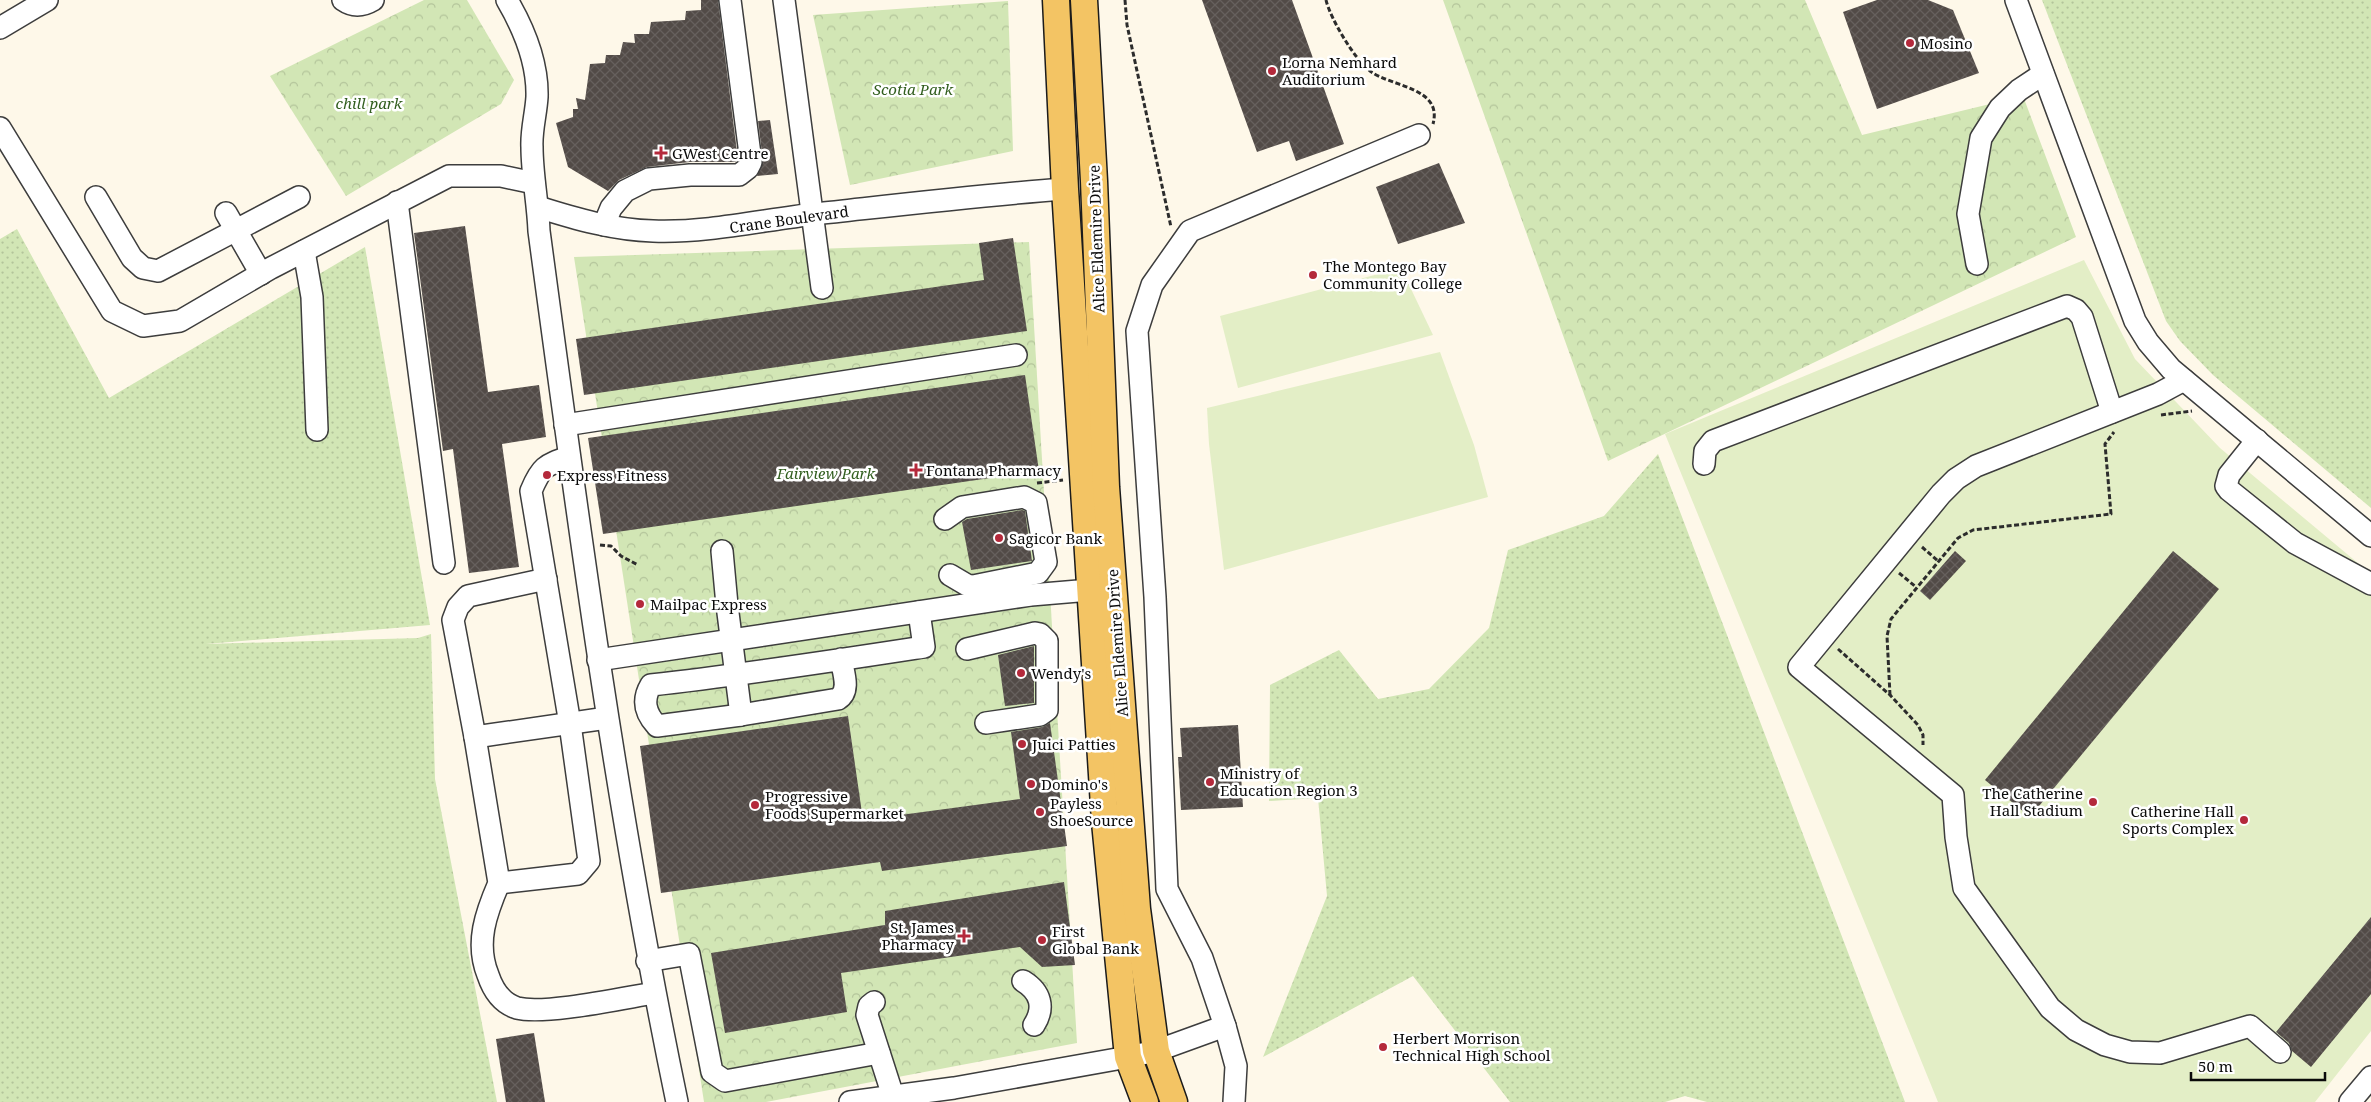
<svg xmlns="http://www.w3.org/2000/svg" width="2371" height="1102" font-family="'Noto Serif',serif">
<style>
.grass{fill:url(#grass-dots)}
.park{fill:url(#park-crowns)}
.pitch{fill:#e3eec6}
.building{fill:url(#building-cross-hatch)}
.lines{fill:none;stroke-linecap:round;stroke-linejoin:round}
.minor-casing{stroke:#3d3d3d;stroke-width:24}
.major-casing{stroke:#1b1b1b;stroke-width:29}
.path{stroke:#2c2c2c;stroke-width:3;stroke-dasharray:5 2.5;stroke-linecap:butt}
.minor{stroke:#fff;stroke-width:21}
.major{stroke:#f3c464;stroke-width:26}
.poi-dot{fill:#b4293b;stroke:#fff;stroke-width:2}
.labels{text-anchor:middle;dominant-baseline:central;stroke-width:5;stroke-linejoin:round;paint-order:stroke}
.poi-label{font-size:15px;fill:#0a0a0a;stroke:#fff;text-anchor:start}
.park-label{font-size:15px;font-style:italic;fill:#315e1e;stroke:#fff}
.street-label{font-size:15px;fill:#0a0a0a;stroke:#fff}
</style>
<defs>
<pattern id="grass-dots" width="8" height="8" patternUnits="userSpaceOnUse" patternTransform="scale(1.25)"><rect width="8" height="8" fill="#d2e6b5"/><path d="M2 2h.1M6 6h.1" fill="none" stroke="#b3c49a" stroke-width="1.8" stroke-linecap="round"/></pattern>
<pattern id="park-crowns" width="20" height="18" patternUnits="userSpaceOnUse" patternTransform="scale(1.25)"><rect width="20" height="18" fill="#d2e6b5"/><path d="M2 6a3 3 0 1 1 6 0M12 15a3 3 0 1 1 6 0" fill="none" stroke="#b3c49a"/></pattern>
<pattern id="building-cross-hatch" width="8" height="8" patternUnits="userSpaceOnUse" patternTransform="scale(1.25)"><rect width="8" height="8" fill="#524b47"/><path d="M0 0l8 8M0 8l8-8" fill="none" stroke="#66605d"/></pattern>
</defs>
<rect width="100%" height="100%" fill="#fef8e9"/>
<g class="grass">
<path d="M2042,0H2371V508L2213,375L2180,341L2166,321Z"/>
<path d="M17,229L109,398L365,247L430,625L206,644L418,638L431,634L435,779L497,1102H0V239Z"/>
<path d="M1658,454L1905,1102H1707L1685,1096L1665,1102H1510L1413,976L1263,1057L1327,896L1318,798L1269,801L1270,685L1339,650L1378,699L1429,689L1489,628L1508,550L1604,516Z"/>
</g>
<g class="park">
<path d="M424,0H467L514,80L501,104L346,196L270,76Z"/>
<path d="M1443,0H1805L1862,135L2023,96L2076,237L1608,461Z"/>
<path d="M1008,1L1013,151L850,185L813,15Z"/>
<path d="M1029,242L1077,1043L766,1102H704L574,257Z"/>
</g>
<g class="pitch">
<path d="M2084,260L2135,359L2220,448L2371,574V1031L2315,1102H1938L1665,434Z"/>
<path d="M1401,268L1433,335L1238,388L1220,316Z"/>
<path d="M1440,352L1474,445L1488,497L1224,570L1209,444L1207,408Z"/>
</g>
<g class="building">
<path d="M701,0H718L738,160L735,162H690L647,167L619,180L608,191L568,167L556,123L573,117V109H578L576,98L585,100L590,64L605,63L606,55H620L623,42L635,43L634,34H649L651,22L685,20L686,11L701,10Z"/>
<path d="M1202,0H1292L1344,144L1296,161L1289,141L1257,152Z"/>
<path d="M1877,0H1928L1953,10L1979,73L1877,109L1843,12Z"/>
<path d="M770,120L778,174L757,176L763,161L758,121Z"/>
<path d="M1439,163L1465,223L1398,244L1376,187Z"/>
<path d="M465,226L488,392L539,385L546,437L502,444L519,567L469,573L453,449L443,451L414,233Z"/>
<path d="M1013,238L1027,331L584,395L576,339L984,280L979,243Z"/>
<path d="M1025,375L1039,471L603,534L588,438Z"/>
<path d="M1022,510L1025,511L1032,561L971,570L962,522L967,519Z"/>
<path d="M1955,551L1966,561L1930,600L1920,591Z"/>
<path d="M2173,551L2219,589L2030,817L1985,780Z"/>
<path d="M1034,646V703L1005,706L998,655Z"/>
<path d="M848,716L863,820L1020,799L1011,732L1042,727L1050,723L1067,846L882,871L880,862L661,893L640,746Z"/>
<path d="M1238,725L1243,807L1181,810L1178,757H1182L1180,728Z"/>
<path d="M1064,882L1075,965L1042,967L1020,947L841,973L847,1012L725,1033L711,953L885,925V911Z"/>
<path d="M2371,917V994L2311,1067L2292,1051L2289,1043L2276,1032Z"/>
<path d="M534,1033L545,1102H506L496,1039Z"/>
</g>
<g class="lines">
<defs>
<g id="minor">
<path d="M343,0C353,7 363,6 373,0"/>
<path d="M507,0C524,29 538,62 537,97C536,114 531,131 532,147C532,175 538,203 539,231C578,522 617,814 677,1102"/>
<path d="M784,0L822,288"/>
<path d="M2016,0L2135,321L2148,342L2171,369L2371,536"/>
<path d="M0,28L47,0"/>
<path d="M0,128L112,311L143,326L180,321L271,268L449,176H501L534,183"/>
<path d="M96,197L132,258L143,268L158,271L299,197"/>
<path d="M397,202L444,563"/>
<path d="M538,207C576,219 614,230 653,231C708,233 762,220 815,214C898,205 981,195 1065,189"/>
<path d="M226,213L261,274"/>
<path d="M604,225L611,208L625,191L649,179L690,175H739L748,168L751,162L730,0"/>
<path d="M304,251L312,297L317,430"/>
<path d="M1977,264L1968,214L1981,138L2000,108L2019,90L2043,74"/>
<path d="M2184,380L2158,394L1976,466L1956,479L1941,494L1799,667L1953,795L1956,837L1964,888L2050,1008L2076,1030L2105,1045L2130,1052L2160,1053L2250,1026L2280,1052"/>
<path d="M565,425L1016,355"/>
<path d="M2257,440L2229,475L2226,486L2229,490L2295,543L2371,584"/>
<path d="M1704,464L1705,451L1713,441L2067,306L2076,310L2082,317L2112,412"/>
<path d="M945,519L962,507L1024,497L1036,503L1046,562L1038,573L973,586L967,585L950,575"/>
<path d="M722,551L727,605L741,715"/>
<path d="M546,579L468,596L458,607L453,620L475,737L499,883C486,913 475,943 488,975C493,990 501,1003 517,1008C545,1015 623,998 654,993"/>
<path d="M967,649L1035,633L1040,634L1047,641V710L1040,715L986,723"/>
<path d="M841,659C843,672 851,691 838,699L741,715L657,726C645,713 642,700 651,685C743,675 833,661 924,647L919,612"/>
<path d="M598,660L1031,595L1090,590"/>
<path d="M475,737L607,718"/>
<path d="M499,883L578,874L589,861L570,724L531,491C541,467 545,465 569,457"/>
<path d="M647,961L689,954L712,1072L725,1081L879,1053"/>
<path d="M1023,981C1041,992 1045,1008 1034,1025"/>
<path d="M874,1002L869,1006L867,1015L893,1096"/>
<path d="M850,1102L954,1088L1128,1057L1156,1051L1225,1026"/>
<path d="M1234,1102L1236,1066L1225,1026L1202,958L1167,889L1155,597L1137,331L1152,285L1190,231L1419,135"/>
<path d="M2350,1102L2371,1077"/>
</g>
<g id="major">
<path d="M1056,0L1065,189L1105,822L1128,1057L1145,1102"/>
<path d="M1084,0L1094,181L1106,487L1137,909L1156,1051L1174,1102"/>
</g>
</defs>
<use href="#minor" class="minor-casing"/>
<use href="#major" class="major-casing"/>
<g class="path">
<path d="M1125,0L1127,25L1171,227"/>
<path d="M1326,0C1330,18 1355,60 1370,71C1391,87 1443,87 1433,124"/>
<path d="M2161,415L2192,411"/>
<path d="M1037,483L1063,480"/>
<path d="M600,545L611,546L621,556L638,565"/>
<path d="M1922,547L1938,561"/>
<path d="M1899,573L1916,587"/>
<path d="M1838,649L1890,695L1918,725L1923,735V745"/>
<path d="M1890,695L1887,636L1891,619L1958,538L1973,530L2111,514L2105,444L2114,432"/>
</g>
<use href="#minor" class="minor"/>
<use href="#major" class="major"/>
</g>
<g class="poi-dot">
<circle cx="1910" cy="43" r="5"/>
<circle cx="1272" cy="71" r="5"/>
<path d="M658.5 145.5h5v5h5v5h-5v5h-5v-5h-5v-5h5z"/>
<circle cx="1313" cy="275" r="5"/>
<path d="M913.5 462.5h5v5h5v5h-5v5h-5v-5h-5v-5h5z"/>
<circle cx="547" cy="475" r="5"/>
<circle cx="999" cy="538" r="5"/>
<circle cx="640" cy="604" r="5"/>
<circle cx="1021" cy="673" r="5"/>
<circle cx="1022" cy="744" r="5"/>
<circle cx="1210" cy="782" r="5"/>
<circle cx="1031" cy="784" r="5"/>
<circle cx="2093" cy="802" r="5"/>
<circle cx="755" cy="805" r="5"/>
<circle cx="1040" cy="812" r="5"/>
<circle cx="2244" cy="820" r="5"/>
<path d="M961.5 928.5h5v5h5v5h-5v5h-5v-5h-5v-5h5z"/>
<circle cx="1042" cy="940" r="5"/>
<circle cx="1383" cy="1047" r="5"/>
</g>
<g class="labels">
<g class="poi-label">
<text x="1920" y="43">Mosino</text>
<text x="1282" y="62">Lorna Nemhard<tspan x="1282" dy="17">Auditorium</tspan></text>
<text x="672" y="153">GWest Centre</text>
<text x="1323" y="266">The Montego Bay<tspan x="1323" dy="17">Community College</tspan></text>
<text x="926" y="470">Fontana Pharmacy</text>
<text x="557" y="475">Express Fitness</text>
<text x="1009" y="538">Sagicor Bank</text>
<text x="650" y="604">Mailpac Express</text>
<text x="1031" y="673">Wendy's</text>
<text x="1032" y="744">Juici Patties</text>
<text x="1220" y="773">Ministry of<tspan x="1220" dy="17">Education Region 3</tspan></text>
<text x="1041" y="784">Domino's</text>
<text x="2083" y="793" text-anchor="end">The Catherine<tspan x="2083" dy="17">Hall Stadium</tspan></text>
<text x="765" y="796">Progressive<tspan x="765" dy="17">Foods Supermarket</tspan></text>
<text x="1050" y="803">Payless<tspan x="1050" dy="17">ShoeSource</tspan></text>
<text x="2234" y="811" text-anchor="end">Catherine Hall<tspan x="2234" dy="17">Sports Complex</tspan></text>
<text x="954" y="927" text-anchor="end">St. James<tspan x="954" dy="17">Pharmacy</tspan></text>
<text x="1052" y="931">First<tspan x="1052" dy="17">Global Bank</tspan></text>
<text x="1393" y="1038">Herbert Morrison<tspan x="1393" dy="17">Technical High School</tspan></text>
</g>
<g class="park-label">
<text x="913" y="89">Scotia Park</text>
<text x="369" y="103">chill park</text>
<text x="826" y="473">Fairview Park</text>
</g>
<g class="street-label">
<text transform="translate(789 219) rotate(-8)">Crane Boulevard</text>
<text transform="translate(1096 239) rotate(-92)">Alice Eldemire Drive</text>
<text transform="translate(1117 643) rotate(-94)">Alice Eldemire Drive</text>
</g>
</g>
<path d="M2191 1072v8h134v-8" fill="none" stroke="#0a0a0a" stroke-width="2.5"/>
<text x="2198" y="1072" font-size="15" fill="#0a0a0a" stroke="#ffffff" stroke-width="4" paint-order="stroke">50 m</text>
</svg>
